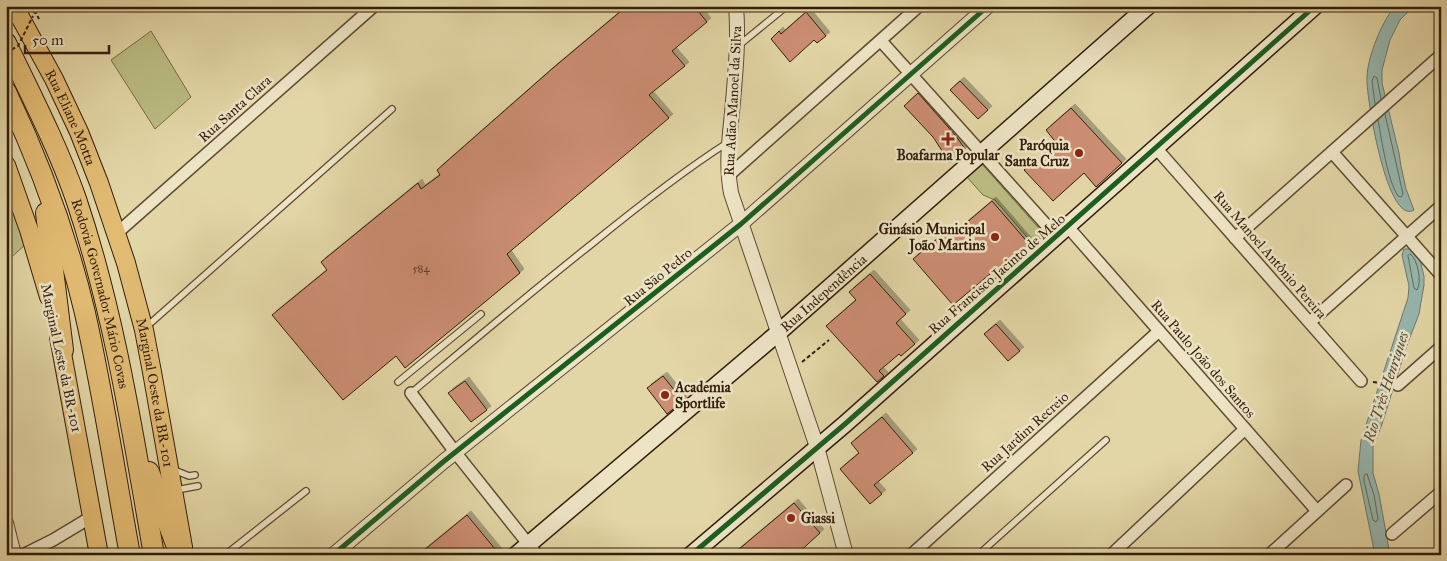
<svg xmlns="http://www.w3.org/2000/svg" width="1447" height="561" font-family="'IM FELL Great Primer',serif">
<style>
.green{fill:#babc82;stroke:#766c46}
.water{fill:#97b7af;stroke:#6f796d}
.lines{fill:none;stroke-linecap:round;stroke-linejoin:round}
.shore{stroke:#646a5c;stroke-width:1}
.building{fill:#cc8e73;stroke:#321d0a;filter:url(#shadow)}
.service-casing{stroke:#5e4b31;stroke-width:8}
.minor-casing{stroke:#5e4b31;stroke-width:14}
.tertiary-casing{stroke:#5e4b31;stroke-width:16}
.secondary-casing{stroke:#321d0a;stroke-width:19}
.primary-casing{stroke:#321d0a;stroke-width:20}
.motorway-casing{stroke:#321d0a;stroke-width:22}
.path{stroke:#321d0a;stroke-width:2;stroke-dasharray:4 2.5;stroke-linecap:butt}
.service{stroke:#ede4c5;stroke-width:5.5}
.minor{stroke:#ede4c5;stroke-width:11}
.tertiary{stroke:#ede4c5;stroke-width:14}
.secondary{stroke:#ede4c5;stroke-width:16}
.primary{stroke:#e2bb73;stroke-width:18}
.motorway{stroke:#e2bb73;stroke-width:20}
.path-bridge{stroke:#321d0a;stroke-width:2;stroke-dasharray:4 2.5;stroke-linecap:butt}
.cycleway-casing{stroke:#ede4c5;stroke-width:8}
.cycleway{stroke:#1b5e20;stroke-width:5}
.poi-dot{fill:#8f2418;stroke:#ede4c5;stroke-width:2}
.labels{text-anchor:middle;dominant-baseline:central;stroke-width:5;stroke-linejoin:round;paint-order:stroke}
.number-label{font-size:11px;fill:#583924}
.street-label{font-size:14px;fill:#321d0a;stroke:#ede4c5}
.poi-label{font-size:14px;font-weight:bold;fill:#321d0a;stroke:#ede4c5;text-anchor:end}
.water-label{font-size:15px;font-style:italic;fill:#504b3c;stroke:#ede4c5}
</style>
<defs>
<filter id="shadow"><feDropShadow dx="4" dy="-4" stdDeviation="0" flood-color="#0004"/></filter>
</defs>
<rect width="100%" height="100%" fill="#e3d6a6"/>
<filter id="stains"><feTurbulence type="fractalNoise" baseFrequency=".004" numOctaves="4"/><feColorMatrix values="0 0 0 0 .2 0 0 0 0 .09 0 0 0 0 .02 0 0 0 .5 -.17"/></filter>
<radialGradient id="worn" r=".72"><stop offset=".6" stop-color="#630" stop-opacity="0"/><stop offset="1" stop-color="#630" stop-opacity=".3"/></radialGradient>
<g class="green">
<path d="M151,31L191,97L155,129L111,60Z"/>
<path d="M981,163L1044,234L1032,243L995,200L983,195L966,176Z"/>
<path d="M6,184L25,245L6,262Z"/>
</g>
<g class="water">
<path d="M1395,6H1414L1400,20L1390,40L1382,70V83L1399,153L1401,166L1406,189L1414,210C1387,226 1367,99 1367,81C1366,60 1381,23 1395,6Z"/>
<path d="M1404,249H1413L1419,256L1424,276V285L1419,314L1407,345L1382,424L1373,447V473L1379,494L1390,555H1375L1358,471L1361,440L1408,298L1409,286L1402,255Z"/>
</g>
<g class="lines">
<g class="shore">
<path d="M1375,104L1372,81L1374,76L1377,78L1381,99"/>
<path d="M1378,120C1382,141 1387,179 1398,196L1401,197L1403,194L1385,114"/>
<path d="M1410,254C1418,259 1422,282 1417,290L1414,288L1408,256Z"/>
<path d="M1367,474L1374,495L1378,519L1376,522L1373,520L1364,481V476Z"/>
</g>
</g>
<g class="building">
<path d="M627,6H694L707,22L672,51L685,66L649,95L669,118L507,254L520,273L405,368L396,356L343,400L272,315L327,270L321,262L418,183L421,189L440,175L437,170L553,68Z"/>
<path d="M806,12L826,36L817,43L814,40L790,62L771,39L779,31L781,34Z"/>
<path d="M960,81L988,110L978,119L950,90Z"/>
<path d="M918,93L956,136L965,149L950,163L933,137L904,106Z"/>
<path d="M1071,108L1122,163L1096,187L1084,173L1053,201L1024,170L1057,144L1046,130Z"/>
<path d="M992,201L1030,245L999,273L996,269L953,305L913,259L949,229L953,234Z"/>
<path d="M870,274L906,314L896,323L915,344L901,356L899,354L879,371L884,376L877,382L826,326L856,300L849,292Z"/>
<path d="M996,324L1020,351L1008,361L984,334Z"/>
<path d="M663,376L683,401L667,414L647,388Z"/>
<path d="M465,381L487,410L471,422L448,393Z"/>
<path d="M882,417L913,453L874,485L882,494L870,504L840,469L859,453L851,443Z"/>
<path d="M794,503L820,533L796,555H732Z"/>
<path d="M467,515L500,555H418L434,542Z"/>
</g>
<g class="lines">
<defs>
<g id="service">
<path d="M738,46L787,6"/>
<path d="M145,328L392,109"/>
<path d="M398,382L481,314"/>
<path d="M411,393C471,343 531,292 593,243C636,208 680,173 727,143"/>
<path d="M174,470L189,476L195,475"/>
<path d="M176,490L198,486"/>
<path d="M225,555L306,491"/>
<path d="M978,555L1106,440"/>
</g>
<g id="minor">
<path d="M881,41L1057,237"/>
<path d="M1156,148L1361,381"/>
<path d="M1332,152L1441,275"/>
<path d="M728,176L919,6"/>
<path d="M1068,227L1317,511"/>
<path d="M117,233L374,6"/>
<path d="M1235,238L1441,55"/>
<path d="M1310,322L1441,206"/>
<path d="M1398,385L1441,347"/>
<path d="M411,393L455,452L537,555"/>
<path d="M1392,534L1441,492"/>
<path d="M23,555L53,540L93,516"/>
<path d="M911,555L1159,331"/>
<path d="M1111,555L1245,429"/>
<path d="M1269,555L1346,485"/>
</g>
<g id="tertiary">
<path d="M736,6C739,42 735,77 732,113C729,141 726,166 731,193L817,447L846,555"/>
<path d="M6,523L14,555"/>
<path d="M333,555L443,462L741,224L988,6"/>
</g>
<g id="secondary">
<path id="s1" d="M516,555L778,333L1148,6"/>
<path d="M691,555L845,424L1315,6"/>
</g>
<g id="primary">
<path id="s2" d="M14,6L54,79L79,132L99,183L126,263L144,330L152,372L183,547"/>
<path d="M6,165L29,230L49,297"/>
<path d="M59,337L99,555"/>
</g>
<g id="motorway">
<path id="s3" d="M6,43C31,95 57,145 76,199C115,315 133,435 154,555"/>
<path d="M6,92C40,163 67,237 85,313C103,393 115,474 130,555"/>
<path d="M46,213L63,350"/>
<path d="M149,472L180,555"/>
</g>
</defs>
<use href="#service" class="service-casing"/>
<use href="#minor" class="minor-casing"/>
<use href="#tertiary" class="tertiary-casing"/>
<use href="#secondary" class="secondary-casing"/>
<use href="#primary" class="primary-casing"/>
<use href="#motorway" class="motorway-casing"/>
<g class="path">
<path d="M33,12L36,13L39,19"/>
<path d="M802,362L829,340"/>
<path d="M1373,382L1388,384"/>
</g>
<use href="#service" class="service"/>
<use href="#minor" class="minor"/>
<use href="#tertiary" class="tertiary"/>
<use href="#secondary" class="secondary"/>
<use href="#primary" class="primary"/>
<use href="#motorway" class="motorway"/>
<path class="path-bridge" d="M6,53L18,46L33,16"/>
<defs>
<g id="cycleway">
<path d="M333,555L443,462L741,224L988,6"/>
<path d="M691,555L845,424L1315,6"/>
</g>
</defs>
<use href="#cycleway" class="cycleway-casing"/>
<use href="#cycleway" class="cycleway"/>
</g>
<g class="poi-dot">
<path d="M945.5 131.5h5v5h5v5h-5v5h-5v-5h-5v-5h5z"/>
<circle cx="1079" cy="153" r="5"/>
<circle cx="995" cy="237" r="5"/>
<circle cx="665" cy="395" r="5"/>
<circle cx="791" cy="518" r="5"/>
</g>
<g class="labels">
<g class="number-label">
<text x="421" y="268">584</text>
</g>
<g class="street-label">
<text transform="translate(733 101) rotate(-87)">Rua Adão Manoel da Silva</text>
<text transform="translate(235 109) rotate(-42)">Rua Santa Clara</text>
<text stroke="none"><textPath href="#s2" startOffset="125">Rua Eliane Motta</textPath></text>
<text transform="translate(1270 255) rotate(49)">Rua Manoel Antônio Pereira</text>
<text transform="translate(997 274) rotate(-41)">Rua Francisco Jacinto de Melo</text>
<text transform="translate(658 277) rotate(-39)">Rua São Pedro</text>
<text stroke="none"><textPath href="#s3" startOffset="269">Rodovia Governador Mário Covas</textPath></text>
<text stroke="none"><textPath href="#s1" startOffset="404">Rua Independência</textPath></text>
<text transform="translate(61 358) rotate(78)">Marginal Leste da BR-101</text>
<text transform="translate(1203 359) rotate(49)">Rua Paulo João dos Santos</text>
<text stroke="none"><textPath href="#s2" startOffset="414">Marginal Oeste da BR-101</textPath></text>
<text transform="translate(1025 432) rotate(-42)">Rua Jardim Recreio</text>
</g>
<g class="poi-label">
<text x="1069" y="145">Paróquia<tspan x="1069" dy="16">Santa Cruz</tspan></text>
<text x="948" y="155" text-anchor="middle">Boafarma Popular</text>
<text x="985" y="229">Ginásio Municipal<tspan x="985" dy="16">João Martins</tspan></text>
<text x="675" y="387" text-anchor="start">Academia<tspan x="675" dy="16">Sportlife</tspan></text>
<text x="801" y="518" text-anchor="start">Giassi</text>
</g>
<g class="water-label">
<text transform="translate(1386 387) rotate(-72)">Rio Três Henriques</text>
</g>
</g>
<rect width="1447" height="561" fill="none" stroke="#e3d6a6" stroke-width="25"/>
<rect x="8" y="8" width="1432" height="546" fill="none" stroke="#321d0a" stroke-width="2.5"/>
<rect x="12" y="12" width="1422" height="536" fill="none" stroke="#321d0a"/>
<path d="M25 45v8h84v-8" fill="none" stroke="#321d0a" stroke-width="2.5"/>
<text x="32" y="45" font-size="15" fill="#321d0a" stroke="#ede4c5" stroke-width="4" paint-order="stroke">50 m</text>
<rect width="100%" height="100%" filter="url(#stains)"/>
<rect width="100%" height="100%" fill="url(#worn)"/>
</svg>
